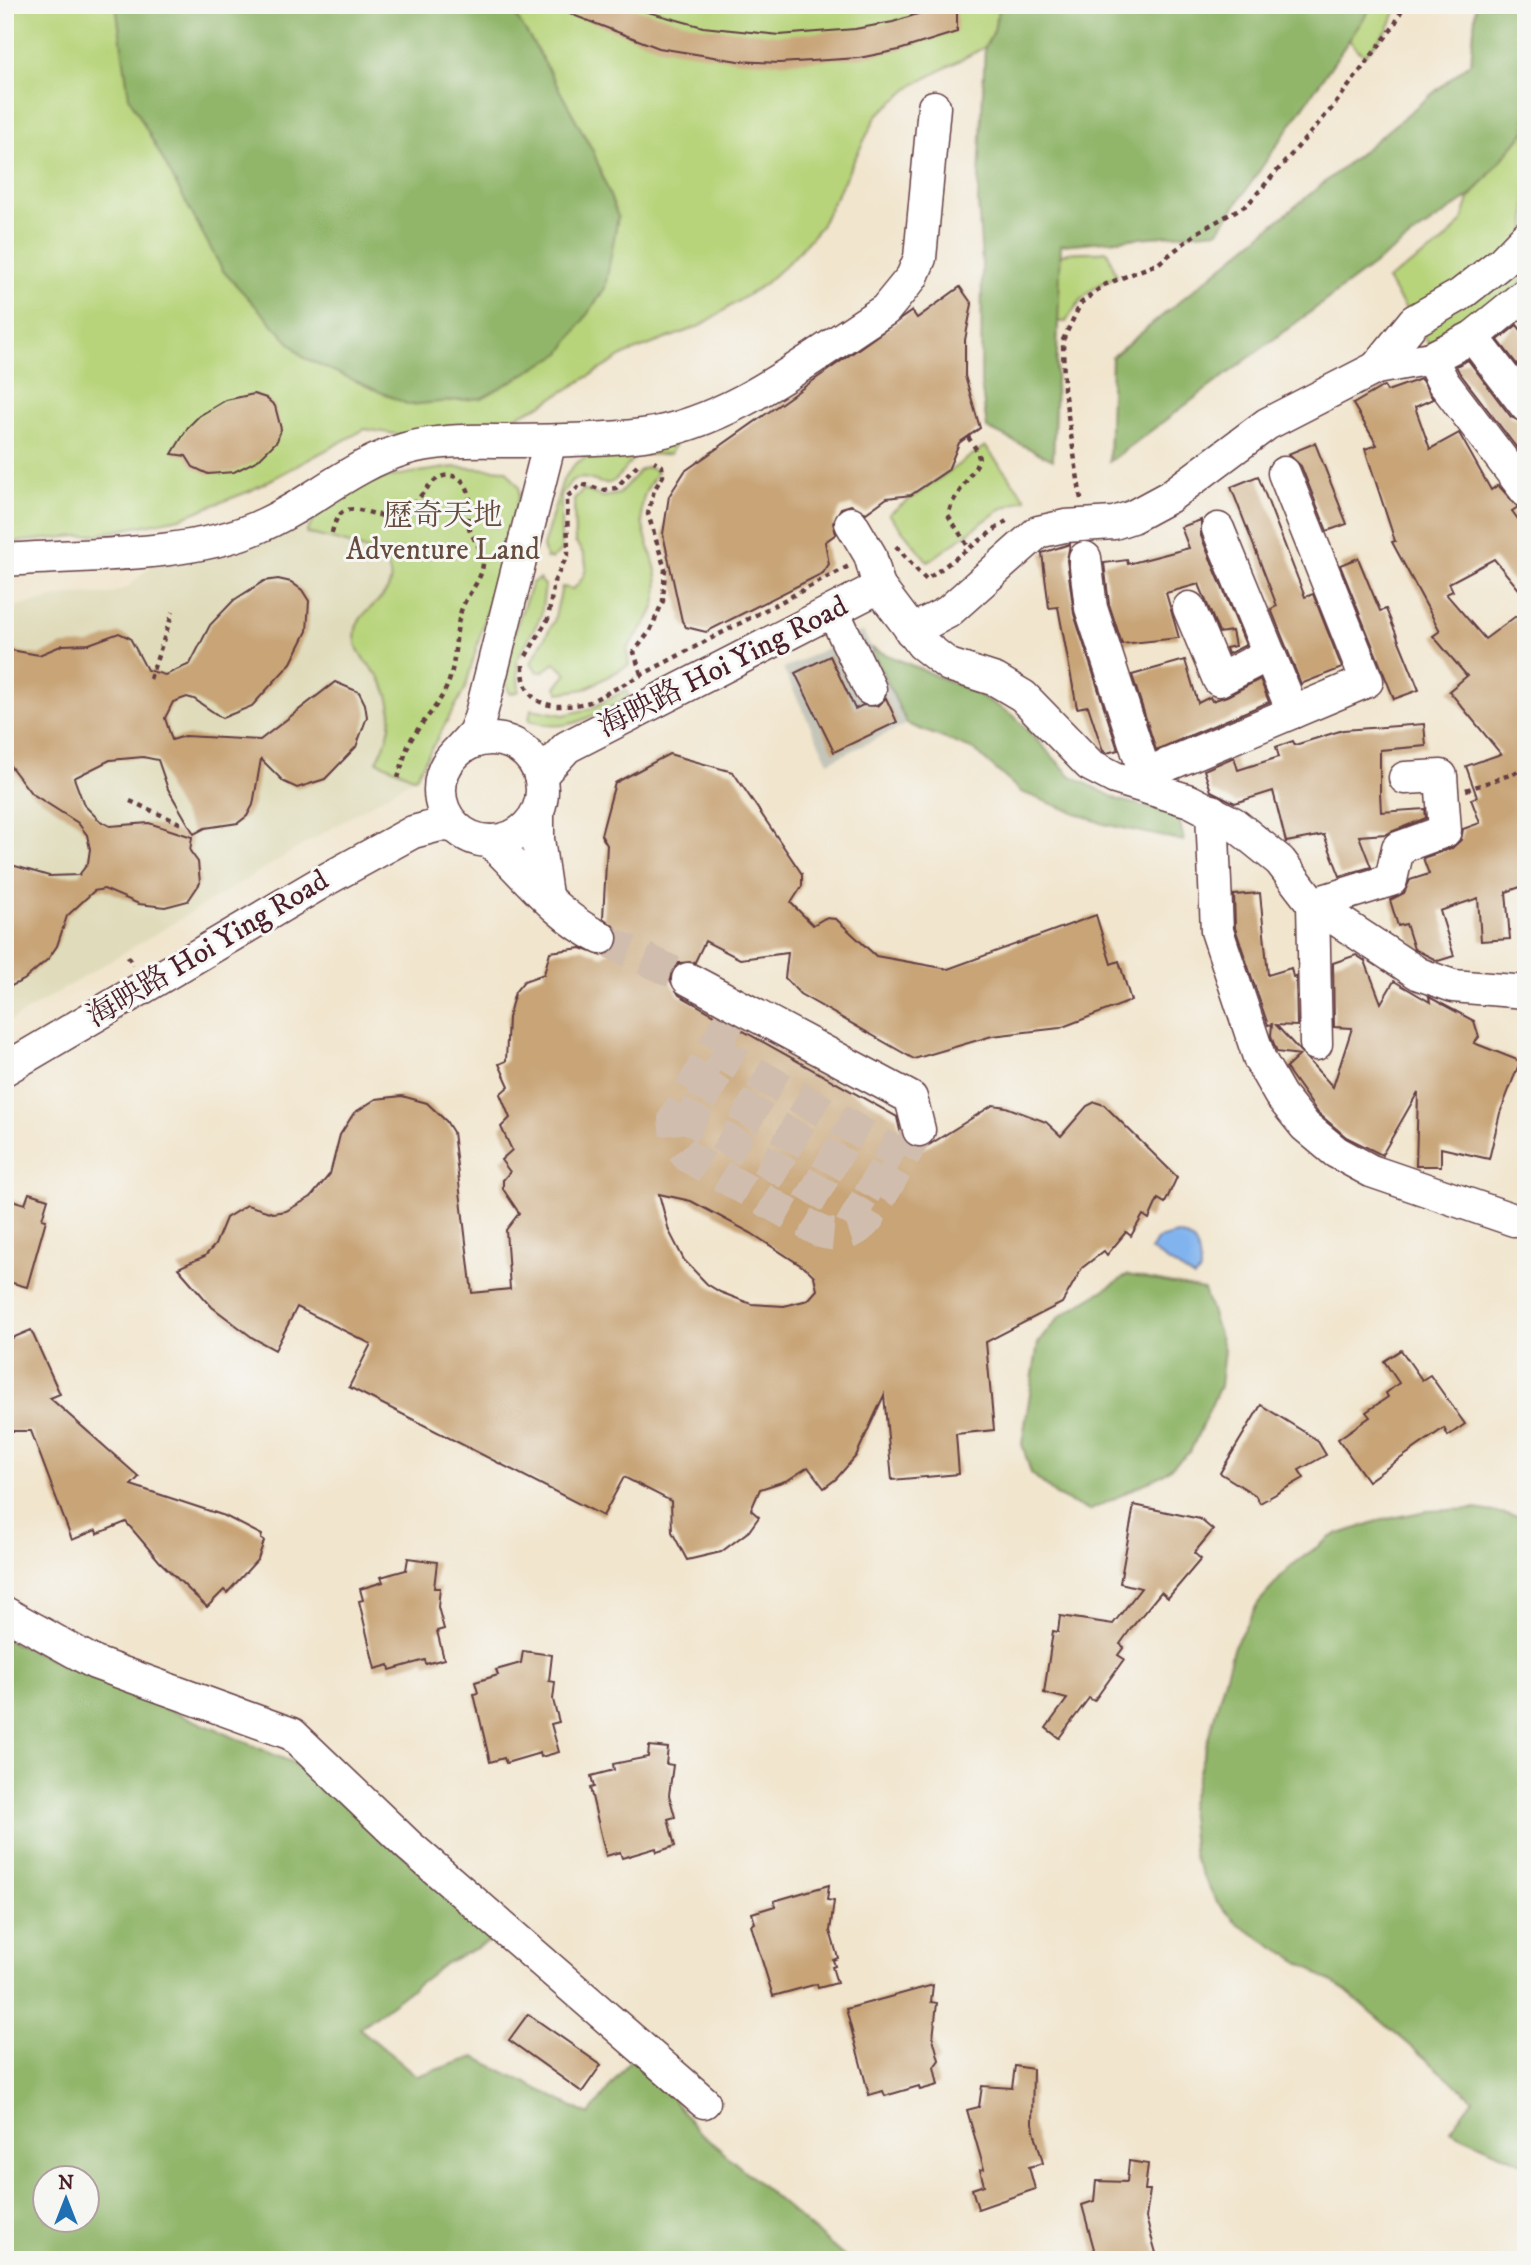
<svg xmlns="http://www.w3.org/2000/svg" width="1531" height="2265" font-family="'IM FELL DW Pica','Noto Serif TC',serif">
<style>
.built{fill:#e0dcbb}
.industrial{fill:#c4c5b9}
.green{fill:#b7d47a;stroke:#807a52;stroke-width:2}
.forest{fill:#91b66a;stroke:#6e6a4a;stroke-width:2;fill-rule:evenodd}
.water{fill:#81b4ee;stroke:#666a8c;stroke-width:2}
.building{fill:#c8a477;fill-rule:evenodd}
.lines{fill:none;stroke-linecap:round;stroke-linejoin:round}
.minor-tunnel{stroke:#d0bdad;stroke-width:32;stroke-dasharray:32 16;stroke-linecap:butt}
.minor-casing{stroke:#633d43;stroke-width:35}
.path{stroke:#633d43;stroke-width:4.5;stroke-dasharray:5 5;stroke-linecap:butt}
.minor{stroke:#fff;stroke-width:32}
.labels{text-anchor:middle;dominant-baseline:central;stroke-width:6;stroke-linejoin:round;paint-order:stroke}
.park-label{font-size:30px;fill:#654c3f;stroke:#f6f6f2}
.street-label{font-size:30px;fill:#4a1f2b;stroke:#f6f6f2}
</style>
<rect width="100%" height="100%" fill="#f6f6f2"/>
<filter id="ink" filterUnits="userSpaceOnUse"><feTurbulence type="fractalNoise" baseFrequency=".0143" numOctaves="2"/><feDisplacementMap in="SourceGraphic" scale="14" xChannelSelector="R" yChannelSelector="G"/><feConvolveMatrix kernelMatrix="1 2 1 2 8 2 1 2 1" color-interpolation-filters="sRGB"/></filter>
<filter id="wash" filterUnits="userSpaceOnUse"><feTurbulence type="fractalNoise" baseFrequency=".00686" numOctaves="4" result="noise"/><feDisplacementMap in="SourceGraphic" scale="28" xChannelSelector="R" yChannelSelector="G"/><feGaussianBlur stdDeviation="1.57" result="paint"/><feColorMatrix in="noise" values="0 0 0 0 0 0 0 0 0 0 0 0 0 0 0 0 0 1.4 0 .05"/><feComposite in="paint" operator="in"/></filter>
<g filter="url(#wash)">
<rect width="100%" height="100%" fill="#f1e5cd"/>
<path class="built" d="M454,467L506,470L519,487V497L465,689L415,778L5,1024V609L66,595L110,594L127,588L152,564L216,558L265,541L353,490L401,474Z"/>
<path class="industrial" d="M863,631L907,724L828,762L783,669Z"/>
<g class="green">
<path d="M5,5H999L994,31L985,47L915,84L877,115L821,226L795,256L766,283L700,326L626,354L541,405L508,420L473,431L401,435L365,429L250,491L180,518L100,534L5,543Z"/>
<path d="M1347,5H1398L1388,29L1364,56L1341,32Z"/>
<path d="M1526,130V277L1485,317L1429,344L1387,280L1441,244L1461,223L1469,199Z"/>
<path d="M1107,251L1117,276C1091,287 1080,298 1066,322L1049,321L1054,257C1070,249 1089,254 1107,251Z"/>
<path d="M675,444L670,454L638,455C628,461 620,481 609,483C596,486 590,473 571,481L561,495V551L552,559L546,558L543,546L563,480L575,464L593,453Z"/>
<path d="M985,446L1026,499L1001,509L928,562L889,514Z"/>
<path d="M454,467L506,470L519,487V497L465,689L415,778L377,761C392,734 398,703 378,676C366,660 352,651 356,629C361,605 401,597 388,567C380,547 327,539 306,533C311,525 315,517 321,510C347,479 416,472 454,467Z"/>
<path d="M648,467L657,471C653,481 645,489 643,500C635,535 665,564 656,600C652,621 636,632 627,650L629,665L585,689L559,693L556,687L567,674L555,663L542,672L537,671L531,663L554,621L562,587L573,589C590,574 590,559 575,542L574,499L583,490L603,497L619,494L640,470Z"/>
<path d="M539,579L545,585L541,616L517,660L519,691L511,694C494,676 524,606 532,583Z"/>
<path d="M626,690L629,696C596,714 567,736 529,720L531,709L564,715L592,708Z"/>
</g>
<g class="forest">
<path d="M116,5H509L538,51L593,151L618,217L605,288L561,353L482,398L409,405L304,358L223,271L129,97Z"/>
<path d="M999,5H1373L1218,231L1061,245L1053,460L987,428L981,382L982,263L978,201L985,47L994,31Z"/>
<path d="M1476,5H1526V130L1472,195L1415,234L1109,462L1112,357L1471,62Z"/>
<path d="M871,648L974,692L1014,716L1071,776L1119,800L1178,815L1184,841L1104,824L1021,792L974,750L907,724Z"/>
<path d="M1128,1275L1204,1290L1224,1349L1220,1386L1190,1452L1162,1475L1089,1511L1056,1495L1031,1473L1022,1444L1038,1343L1059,1317Z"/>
<path d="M1475,1509L1526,1517V2165L1450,2130L1473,2099L1346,1991L1239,1925L1217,1902L1194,1859L1189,1807L1234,1646L1258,1603L1291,1566L1331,1537L1378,1521L1426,1511Z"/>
<path d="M5,1639L298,1765L499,1937L446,1963L359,2028L417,2076L475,2057L589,2115L636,2052L696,2129L848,2260H5ZM46,2178H88V2220H46Z"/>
</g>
<path class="water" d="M1177,1234C1199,1238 1200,1253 1200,1272L1194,1278L1151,1250L1158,1239Z"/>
<g id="blocks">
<g class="building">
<path d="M547,5H622L703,27L779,35L855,29L893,22L945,5H957V32L899,50L859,58L779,63L738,61L659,48Z"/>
<path d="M960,287L972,304L965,340V376L980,428L959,443L948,470L911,495L887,498L866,513L851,505L841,508L833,523L836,534L825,542L829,564L823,573L706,632L686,627L682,621L663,534L669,496L685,471L912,311L917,318Z"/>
<path d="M1517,325L1526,336V376L1498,340Z"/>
<path d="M1468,360L1511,417L1526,424V460L1459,372L1456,366Z"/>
<path d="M1421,379L1433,399L1415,407L1430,449L1459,433L1491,490L1498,485L1518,507L1512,511L1526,530V598L1494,559L1449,583L1453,591L1446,594L1485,639L1516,616L1526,628V885L1506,892L1510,939L1481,941L1478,898L1440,911L1454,956L1438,961L1414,949L1406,924L1398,926L1390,900L1404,893L1410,880L1429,874L1423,858L1452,848L1461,840L1463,829L1480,823L1471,799L1477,797L1466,766L1501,754L1449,691L1467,676L1433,636L1440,631L1392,542L1395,541L1365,449L1377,445L1353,404L1384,386L1387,391Z"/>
<path d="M254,394L266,398L275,406L281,429L277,441L258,460L234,472L208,474L193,467L186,456L172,454L188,427L199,416L226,400Z"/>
<path d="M1315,443L1347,524L1327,531L1301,466L1288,454Z"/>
<path d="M1258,476L1305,597L1313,594L1342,668L1301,684L1271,609L1277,606L1231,487Z"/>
<path d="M1201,520V536L1246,645L1228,654L1226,648L1235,646L1232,631L1219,633L1199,584L1166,593L1179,638L1122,644L1109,604L1104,563L1127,560L1128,564L1189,548L1181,527Z"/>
<path d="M1070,544L1067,560L1074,614L1118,750L1107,753L1103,751L1088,706L1077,708L1058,607L1049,608L1042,553Z"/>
<path d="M1358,558L1380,611L1386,609L1419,690L1394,699L1340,565Z"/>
<path d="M278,579L291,582L302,590L309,601L307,631L291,663L252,706L222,718L194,699L187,697L173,702L165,718L172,740L185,736L260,740L335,682L359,692L365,704L367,717L356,747L325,779L297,788L284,782L261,759L253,805L247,816L238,823L205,828L194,834L168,789L158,760L143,757L110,760L74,778L84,805L100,821L110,826L149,823L192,837L190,851L198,862L200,883L188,901L165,907L139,904L104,889L94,891L67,916L57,946L48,959L24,980L5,989V863L49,876L79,875L88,863L90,849L87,835L78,823L31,793L5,759V649L39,655L63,645L89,644L119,633L130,638L147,670L165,675L190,664L210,625L234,600L264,581Z"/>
<path d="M830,656L855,709L863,705L877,706L886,698L897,722L834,752L795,673Z"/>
<path d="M1185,660L1198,703L1210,697L1212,701L1227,696L1260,679L1269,702L1156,750L1132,675Z"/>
<path d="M1424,724L1426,746L1380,750V793L1381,812L1425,809L1426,818L1386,834L1359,836L1371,867L1340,876L1324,835L1286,842L1273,791L1235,803L1211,791L1204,770L1234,757L1238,770L1279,757L1276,747L1293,741L1295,745L1343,730Z"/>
<path d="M669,754L733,772L802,874V886L791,903L813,925L825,918L836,919L876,956L948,969L1096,915L1111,964L1119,961L1131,1001L1060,1028L992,1036L914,1059L800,994L785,978L788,953L740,959L705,941L695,962L679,963L672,971L670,980L679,995L897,1117L901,1135L913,1147L924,1148L993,1105L1006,1107L1046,1122L1061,1136L1087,1106L1095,1102L1104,1105L1177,1177L1165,1203L1158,1199L1149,1219L1143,1215L1131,1236L1126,1232L1107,1255L1104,1251L1082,1268L1062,1303L986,1342L994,1430L956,1434L959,1474L892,1480L884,1395L856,1456L836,1479L824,1488L808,1467L788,1480L760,1489L751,1510L759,1517L749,1531L721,1552L687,1560L672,1532L671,1501L624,1477L603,1516L349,1387L371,1344L297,1307L275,1350L253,1338L212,1307L178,1268L205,1256L215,1245L226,1218L247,1205L273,1213L286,1211L311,1197L330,1174L340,1135L354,1113L376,1099L402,1096L427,1103L446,1121L453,1132L472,1293L510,1289L506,1230L519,1213L503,1189V1180L510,1172L501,1160L512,1150L501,1127L510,1118L500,1094L509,1086L499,1064L506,1061L508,1018L515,992L524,981L544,974L550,952L581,948L602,956L617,947V929L603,918L607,845L601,835L615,783ZM659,1194L691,1201L751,1233L808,1270L814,1276L817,1290L808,1300L784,1306L751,1304L720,1292L707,1284L684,1260L669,1231Z"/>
<path d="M1260,893L1268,975L1291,968L1293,977L1296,976L1297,1026L1276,1025L1333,1087L1352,1028L1334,1027L1333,963L1356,955L1365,961L1381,1003L1394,981L1430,1002L1429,997L1474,1021L1479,1037L1474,1043L1520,1061L1500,1113L1489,1159L1441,1148V1166H1416L1418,1092L1382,1155L1346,1137L1318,1113L1286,1068L1300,1055L1277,1052L1271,1036L1272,1024L1268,1025L1235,928L1234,895Z"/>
<path d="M29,1193L48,1199L42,1219L46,1220L27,1287L5,1281V1198L25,1204Z"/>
<path d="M31,1330L60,1394L50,1398L139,1477L131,1485L225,1516L262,1535L261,1539L264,1541L258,1559L227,1593L224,1590L207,1607L160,1562L126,1522L97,1534L96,1530L72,1540L31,1431H5V1341Z"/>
<path d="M1401,1350L1422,1380L1430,1375L1465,1424L1448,1436L1444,1428L1368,1481L1338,1439L1370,1417L1366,1412L1388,1397L1386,1393L1399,1383L1384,1361Z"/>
<path d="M1261,1405L1317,1440L1326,1455L1299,1470L1304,1478L1260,1503L1255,1495L1220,1473Z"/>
<path d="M1134,1505L1200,1519L1213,1530L1194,1553L1201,1559L1168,1598L1161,1592L1132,1627L1120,1644L1124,1647L1118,1655L1124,1659L1094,1701L1089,1698L1059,1738L1046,1728L1067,1699L1044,1693L1053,1631L1058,1632L1060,1616L1113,1624L1141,1588L1120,1583Z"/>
<path d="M408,1558L437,1562L434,1588H440L438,1607L444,1629L437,1631L444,1659L426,1664L425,1660L390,1670L389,1665L375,1669L359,1601L363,1600L360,1589L383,1582L381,1577L406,1570Z"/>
<path d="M523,1651L552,1655L549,1681L555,1682L553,1700L559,1722L551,1724L559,1752L541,1757L540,1753L506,1763L504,1758L490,1762L474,1694L478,1693L475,1682L498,1675L496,1670L521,1663Z"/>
<path d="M649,1746L668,1748L666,1764L673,1765L669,1795L675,1817L668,1819L675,1846L657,1852L656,1848L622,1858L620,1852L606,1856L590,1788L594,1787L591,1776L614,1770L613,1764L648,1757Z"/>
<path d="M829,1885L827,1900L834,1901L830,1931L838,1958L833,1960L835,1966L832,1967L837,1983L818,1988L817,1984L773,1996L751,1925L755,1923L752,1913L775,1906L774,1901Z"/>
<path d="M933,1985L931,2002L937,2003L933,2038L939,2060L934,2067L938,2085L920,2090L919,2086L885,2096L883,2091L869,2095L846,2009Z"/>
<path d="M528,2014L601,2065L582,2092L509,2040Z"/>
<path d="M1015,2066L1033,2069L1032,2123L1043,2163L1029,2167L1035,2189L978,2209L972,2189L984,2185L980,2170L984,2169L967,2110L979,2107L982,2086L1012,2088Z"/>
<path d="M1129,2161L1148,2164L1145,2190H1150L1146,2218L1156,2253L1134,2260H1097L1082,2205L1094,2201L1096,2181L1127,2182Z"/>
</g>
</g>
</g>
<g filter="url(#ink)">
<use href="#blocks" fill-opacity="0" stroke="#633d43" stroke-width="2"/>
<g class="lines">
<g class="minor-tunnel">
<path d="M601,938L688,979"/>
<path d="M729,1021L674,1119L677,1144L688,1157L821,1232C840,1238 855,1235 868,1219L919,1130"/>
<path d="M713,1049L904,1157"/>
<path d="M695,1080L886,1188"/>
<path d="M677,1111L868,1219"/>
</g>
<defs>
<g id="minor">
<path d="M1473,337L1526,406"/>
<path d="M1431,358L1443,382L1526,491"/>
<path d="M1376,368L1414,321L1460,295L1502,262L1526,237"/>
<path d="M851,523L870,555L879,587L922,644L949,665L996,680L1023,696L1090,765L1115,778L1190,801L1233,823L1280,861L1313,904L1419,974L1453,986L1526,992"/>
<path d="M1218,529L1293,712"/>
<path d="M1085,558L1091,608L1145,774"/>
<path d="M5,560C81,554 188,557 256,528C309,506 350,465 405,449C440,439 475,441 511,441C554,441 599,440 643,435C732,423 811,357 885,310L912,277L920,258L934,107"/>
<path d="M1189,608L1219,680L1269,654"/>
<path d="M833,611L870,689"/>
<path d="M911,631L948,612L1038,532L1065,526L1114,523L1132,517L1169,497L1267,424L1376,368L1431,358L1473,337L1526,294"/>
<circle cx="491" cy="790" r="51"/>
<path d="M455,754L474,733L480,718L550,441"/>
<path d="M540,776L567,747L879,587"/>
<path d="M1129,781L1367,681L1284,473"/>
<path d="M538,811V839L546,895"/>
<path d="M1212,811L1217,931L1260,1060L1280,1095L1305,1126L1336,1152L1371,1171L1514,1220"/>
<path d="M490,841C526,875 557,917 601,938"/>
<path d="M1313,904L1391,880L1398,848L1445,831L1441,776L1405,778"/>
<path d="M1313,904L1316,1044"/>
<path d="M688,979L911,1098L919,1130"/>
<path d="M5,1069L329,878L413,832L440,825L455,826"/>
<path d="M5,1613L95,1663L292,1734L408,1845L704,2102"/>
</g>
</defs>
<use href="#minor" class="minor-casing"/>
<g class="path">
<path d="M968,437L978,452L979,461L952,503L948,515L969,548"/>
<path d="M1081,499L1064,390L1063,340L1081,303L1104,285L1159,263L1198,232L1248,204L1332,108L1394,26L1404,5"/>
<path d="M332,533C341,488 373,522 397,516C420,510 429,467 456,477C462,479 467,486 469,493C472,503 466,514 468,524C471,538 483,548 483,563C482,582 466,594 461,611C454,635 457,660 448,684C440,703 427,717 415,733C406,746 403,763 398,778"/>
<path d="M896,546L926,580L1009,519"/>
<path d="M526,656L548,619L554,582L568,554L567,497L581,484L604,490L616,488L639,463"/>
<path d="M523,665C522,710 557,710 590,702L849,566"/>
<path d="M641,674L634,652L650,631L663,601L665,569L648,514L654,490L663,476L662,466L654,461"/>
<path d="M150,679L173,612"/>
<path d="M1466,790L1515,773L1526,765"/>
<path d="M130,801L184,825"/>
<path d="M128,956L133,965"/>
</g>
<use href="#minor" class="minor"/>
</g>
</g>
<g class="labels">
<g class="park-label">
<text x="443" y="516">歷奇天地<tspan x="443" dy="34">Adventure Land</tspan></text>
</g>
<g class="street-label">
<text transform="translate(723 667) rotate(-27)">海映路 Hoi Ying Road</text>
<text transform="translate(208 949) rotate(-31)">海映路 Hoi Ying Road</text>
</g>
</g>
<rect width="1531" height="2265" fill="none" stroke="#f6f6f2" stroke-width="28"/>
<g transform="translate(66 2199)"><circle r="33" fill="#f6f6f2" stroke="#b1a0a2" stroke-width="2"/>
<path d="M0-5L12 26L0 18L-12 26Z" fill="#1f6fb2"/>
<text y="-10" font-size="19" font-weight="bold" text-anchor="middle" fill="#4a1f2b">N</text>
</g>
</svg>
